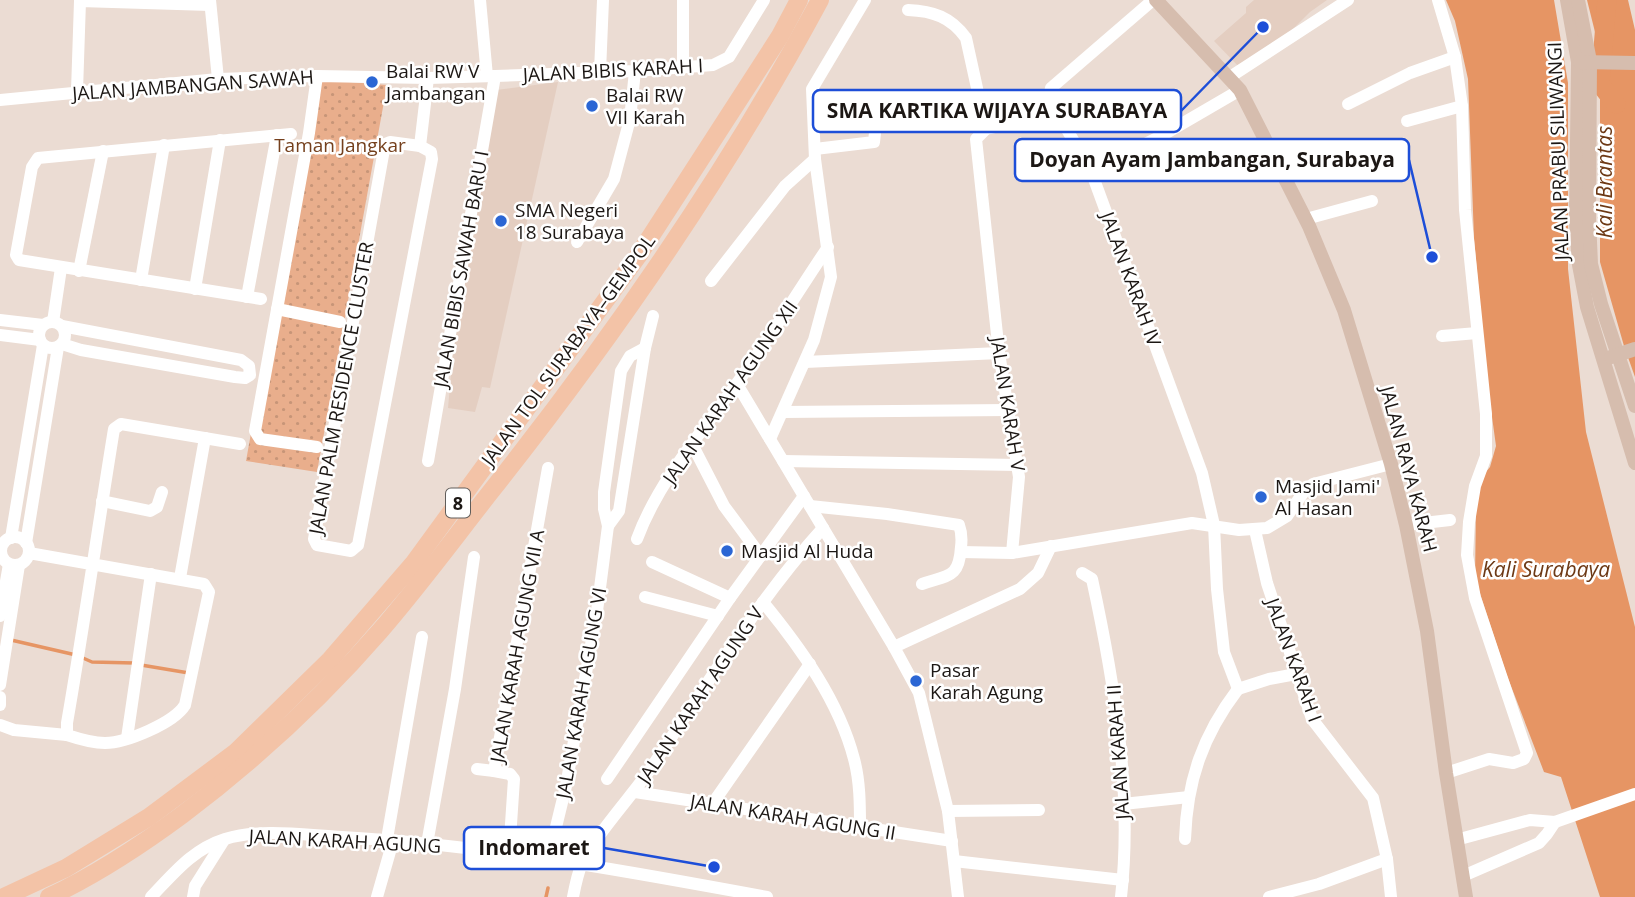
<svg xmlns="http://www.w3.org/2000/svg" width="1635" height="897" font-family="'Open Sans',sans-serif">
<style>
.built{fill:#e4cec1}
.grass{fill:url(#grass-dots)}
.water{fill:#e69564}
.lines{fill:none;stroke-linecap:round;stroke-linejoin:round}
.stream{stroke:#e69564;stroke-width:3.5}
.river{stroke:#e69564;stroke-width:19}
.minor{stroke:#fff;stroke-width:12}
.major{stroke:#d6bdae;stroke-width:14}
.highway{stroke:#f3c3a7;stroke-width:18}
.poi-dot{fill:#2b66d4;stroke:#fff;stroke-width:2.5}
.labels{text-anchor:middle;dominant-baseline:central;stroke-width:5;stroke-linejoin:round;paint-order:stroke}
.shield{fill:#fff;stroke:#605d5a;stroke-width:2}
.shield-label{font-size:18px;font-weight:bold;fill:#1c1714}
.street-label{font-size:19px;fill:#1c1714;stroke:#fff}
.poi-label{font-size:19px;fill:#1c1714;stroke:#fff;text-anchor:start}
.park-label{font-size:19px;fill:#75401d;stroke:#fff}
.water-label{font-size:21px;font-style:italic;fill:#6d3915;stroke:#fff}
.leader{fill:none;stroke:#1d4ed8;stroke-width:2.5}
.callout-dot{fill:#1d4ed8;stroke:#fff;stroke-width:2.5}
.callout{fill:#fff;stroke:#1d4ed8;stroke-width:2.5}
.callout-label{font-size:21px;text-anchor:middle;font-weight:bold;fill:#1c1714}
</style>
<defs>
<pattern id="grass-dots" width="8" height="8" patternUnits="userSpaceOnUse" patternTransform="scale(1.75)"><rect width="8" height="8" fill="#e9ae8c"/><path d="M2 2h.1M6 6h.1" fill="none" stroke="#c79578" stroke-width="1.8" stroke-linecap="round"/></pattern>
</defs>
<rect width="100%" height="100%" fill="#ebdcd3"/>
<g class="built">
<path d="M1254,0H1327L1310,12L1276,46L1240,68L1214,41L1246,13V7Z"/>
<path d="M558,82L490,388L482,387L475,412L448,408L453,352L496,90Z"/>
</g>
<path class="grass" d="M311,79L387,85L317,472L246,461L311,99Z"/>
<g class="water">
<path d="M1446,0H1554L1568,83V269L1586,432L1635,627V897H1600L1561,777L1544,772L1506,673L1475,578L1476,507L1480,479L1490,467L1496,446L1486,373L1474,238L1468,79L1455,21Z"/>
<path d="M1587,0H1628L1635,30V377L1624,346L1600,262V84L1602,60Z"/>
</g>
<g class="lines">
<g class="stream">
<path d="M11,640L76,655"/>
<path d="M83,658L92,662L134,663"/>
<path d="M141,665L189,673"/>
<path d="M546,897L548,888"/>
</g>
<path class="river" d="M1607,0L1600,84L1616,104"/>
<g class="minor">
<path d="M210,0L218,79"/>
<path d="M480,0L487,76"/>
<path d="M1153,0L1051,88L1050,93L1058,114L1091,171L1202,473L1214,525L1217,589L1224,652L1238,689"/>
<path d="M1438,0L1455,57L1462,106L1465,210L1486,414V456L1475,486L1469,522L1467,555L1475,598L1527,753L1524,759L1513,763L1489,759L1446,773"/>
<path d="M908,10C933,11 951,17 966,38L986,129"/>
<path d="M683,68V0"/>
<path d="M600,72L603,0"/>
<path d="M317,76L309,133L255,431L260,439L317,447"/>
<path d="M1230,77L1348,0"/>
<path d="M77,91L80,1L210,5"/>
<path d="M0,100L218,79L317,76L428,78L495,76L635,71L713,65L729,57L764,0"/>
<path d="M1348,104L1410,73L1455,57"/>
<path d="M1407,121L1462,106"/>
<path d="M390,142L420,146L431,152L432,159L358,545L351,551L317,545L314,539L385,144Z"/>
<path d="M420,146L428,78"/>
<path d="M815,149L874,142L877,114"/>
<path d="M1091,171L1161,136L1240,90"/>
<path d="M1306,219L1372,201"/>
<path d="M577,242L614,179L630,119L635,71"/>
<path d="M79,271L103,151"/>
<path d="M141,280L164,145"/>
<path d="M711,281L785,186L815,159"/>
<path d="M195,289L220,140"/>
<path d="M247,297L277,135"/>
<path d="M261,299L19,260L16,255L32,167L38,158L291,134"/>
<path d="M277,309L340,322"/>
<path d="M0,320L43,325"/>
<circle cx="52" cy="335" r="13"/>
<path d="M53,322L61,268"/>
<path d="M62,326L241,360L249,366L250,375L245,378L235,377L81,350L62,344"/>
<path d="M0,335L40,340"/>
<path d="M1442,336L1477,333"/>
<path d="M805,362L999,353"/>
<path d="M737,384L894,647L919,693L948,811L958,897"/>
<path d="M783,412L1008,410"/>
<path d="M770,439L814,340L831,277L815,159L812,89L865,0"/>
<path d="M692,444L724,506L761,556"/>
<path d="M428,461L495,76"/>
<path d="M783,461L1018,465"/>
<path d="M102,501L150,511L157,507L162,492"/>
<path d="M810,506L887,514L959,525C962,533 962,539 961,547C959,578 949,575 922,584"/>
<path d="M1406,525L1450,520"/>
<path d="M608,526L619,511L645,348L653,316"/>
<path d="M1255,530L1267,583L1312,719L1373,798L1387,859L1391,897"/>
<circle cx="15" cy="551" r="14"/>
<path d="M11,538L43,345"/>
<path d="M637,539C658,482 700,434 735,386C768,341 797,293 828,247"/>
<path d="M26,543L58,347"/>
<path d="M961,552L1012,553L1192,523L1239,530L1267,528L1287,516L1303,493L1313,484L1391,464"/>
<path d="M29,553L204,584L209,592L185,705C174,723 126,743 105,743C92,743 79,739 67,735V723C84,625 98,527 114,429L121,424L240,444"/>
<path d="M1012,553L1019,477L999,353L976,139L986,129L1058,114"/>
<path d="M652,562L730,598"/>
<path d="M1082,573L1092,579C1114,680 1133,793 1121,897"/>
<path d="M180,578L205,438"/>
<path d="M645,597L718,616"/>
<path d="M763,602C800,647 839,701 854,759C860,781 860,805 860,828"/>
<path d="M0,616L9,564"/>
<path d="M894,647L1020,589L1038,573L1051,546"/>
<path d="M0,685L19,565"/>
<path d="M1238,689L1269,679L1296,674"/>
<path d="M0,697V705"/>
<path d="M0,725L14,730L67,735"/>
<path d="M127,738L151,574"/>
<path d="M477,769L494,771"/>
<path d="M607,779L730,598L804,496"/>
<path d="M635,792L952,841"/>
<path d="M713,803L810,664"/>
<path d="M1123,804L1189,797"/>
<path d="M948,811L1039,810"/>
<path d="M387,839L422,637"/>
<path d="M1185,839C1187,780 1203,735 1238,689"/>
<path d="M1456,840L1530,820L1555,822L1635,794"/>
<path d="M427,844L455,689L474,557"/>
<path d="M509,854L514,779L510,774L494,771L548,468"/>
<path d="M548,860L566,786L597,611L608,526L604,509V492L621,371L630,356L645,348"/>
<path d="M954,861L1123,880"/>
<path d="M1463,876L1539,843L1547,834L1555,822"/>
<path d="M151,897C174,873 193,849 225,839C263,828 303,835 342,837C485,845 627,871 767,897"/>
<path d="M193,897L195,886L224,840"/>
<path d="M377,897L393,841"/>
<path d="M573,897C575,887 577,876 581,866C593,838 630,798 649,771C705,688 756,602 823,528"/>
<path d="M1269,897L1319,884L1387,859"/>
</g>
<g class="major">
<path d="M1156,0L1240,90L1309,226L1344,310L1391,464L1406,525L1427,631L1446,773L1466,897"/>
<path d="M1567,0L1578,62L1576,221L1579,265L1587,307L1635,463"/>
<path d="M1578,0L1590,61L1589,219L1591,264L1601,304L1635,406"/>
<path d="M1580,62L1635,63"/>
<path d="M1611,357L1635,349"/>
</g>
<g class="highway">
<path d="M4,897L66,868L149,817L236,752L330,660L413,564L638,256L780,36L799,0"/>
<path d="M49,897C96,875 140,846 182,815C255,760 320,700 380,631C419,586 455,537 492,490C614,336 727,173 820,0"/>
</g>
</g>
<g class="poi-dot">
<circle cx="372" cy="82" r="7"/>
<circle cx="592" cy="106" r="7"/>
<circle cx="501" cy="221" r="7"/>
<circle cx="1261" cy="497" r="7"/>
<circle cx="727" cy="551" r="7"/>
<circle cx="916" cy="681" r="7"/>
</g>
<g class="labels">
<rect class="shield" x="446" y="488.5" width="24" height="29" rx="5"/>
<g class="shield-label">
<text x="458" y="503">8</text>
</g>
<g class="street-label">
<text transform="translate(613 70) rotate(-3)">JALAN BIBIS KARAH I</text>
<text transform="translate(193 85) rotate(-4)">JALAN JAMBANGAN SAWAH</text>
<text transform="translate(1558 151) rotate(-92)">JALAN PRABU SILIWANGI</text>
<text transform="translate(461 269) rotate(-80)">JALAN BIBIS SAWAH BARU I</text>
<text transform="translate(1131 279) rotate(70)">JALAN KARAH IV</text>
<text transform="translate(568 350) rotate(-54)">JALAN TOL SURABAYA–GEMPOL</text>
<text transform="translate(341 388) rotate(-80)">JALAN PALM RESIDENCE CLUSTER</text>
<text transform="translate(730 392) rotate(-55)">JALAN KARAH AGUNG XII</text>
<text transform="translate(1008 404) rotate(81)">JALAN KARAH V</text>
<text transform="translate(1409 469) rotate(75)">JALAN RAYA KARAH</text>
<text transform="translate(517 646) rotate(-80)">JALAN KARAH AGUNG VII A</text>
<text transform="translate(1294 660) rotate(70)">JALAN KARAH I</text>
<text transform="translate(581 693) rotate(-80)">JALAN KARAH AGUNG VI</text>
<text transform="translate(700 695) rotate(-56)">JALAN KARAH AGUNG V</text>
<text transform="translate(1118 752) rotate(-94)">JALAN KARAH II</text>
<text transform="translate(793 817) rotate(9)">JALAN KARAH AGUNG II</text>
<text transform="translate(345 841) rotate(3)">JALAN KARAH AGUNG</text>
</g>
<g class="poi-label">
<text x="386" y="71">Balai RW V<tspan x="386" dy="22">Jambangan</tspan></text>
<text x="606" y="95">Balai RW<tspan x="606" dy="22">VII Karah</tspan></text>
<text x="515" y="210">SMA Negeri<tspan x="515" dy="22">18 Surabaya</tspan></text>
<text x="1275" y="486">Masjid Jami'<tspan x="1275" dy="22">Al Hasan</tspan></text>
<text x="741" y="551">Masjid Al Huda</text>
<text x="930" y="670">Pasar<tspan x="930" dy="22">Karah Agung</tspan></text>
</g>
<g class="park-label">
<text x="340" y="145">Taman Jangkar</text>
</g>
<g class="water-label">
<text transform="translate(1604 182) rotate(-90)">Kali Brantas</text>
<text x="1546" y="569">Kali Surabaya</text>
</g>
</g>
<path class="leader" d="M1263 27L1181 111M1432 257L1409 160M714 867L604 848"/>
<g class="callout-dot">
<circle cx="1263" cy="27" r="7"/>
<circle cx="1432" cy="257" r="7"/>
<circle cx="714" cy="867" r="7"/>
</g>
<g class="callout">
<rect x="813" y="90" width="368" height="42" rx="7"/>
<rect x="1015" y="139" width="394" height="42" rx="7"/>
<rect x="464" y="827" width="140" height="42" rx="7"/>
</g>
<g class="callout-label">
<text x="997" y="118">SMA KARTIKA WIJAYA SURABAYA</text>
<text x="1212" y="167">Doyan Ayam Jambangan, Surabaya</text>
<text x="534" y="855">Indomaret</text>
</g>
</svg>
